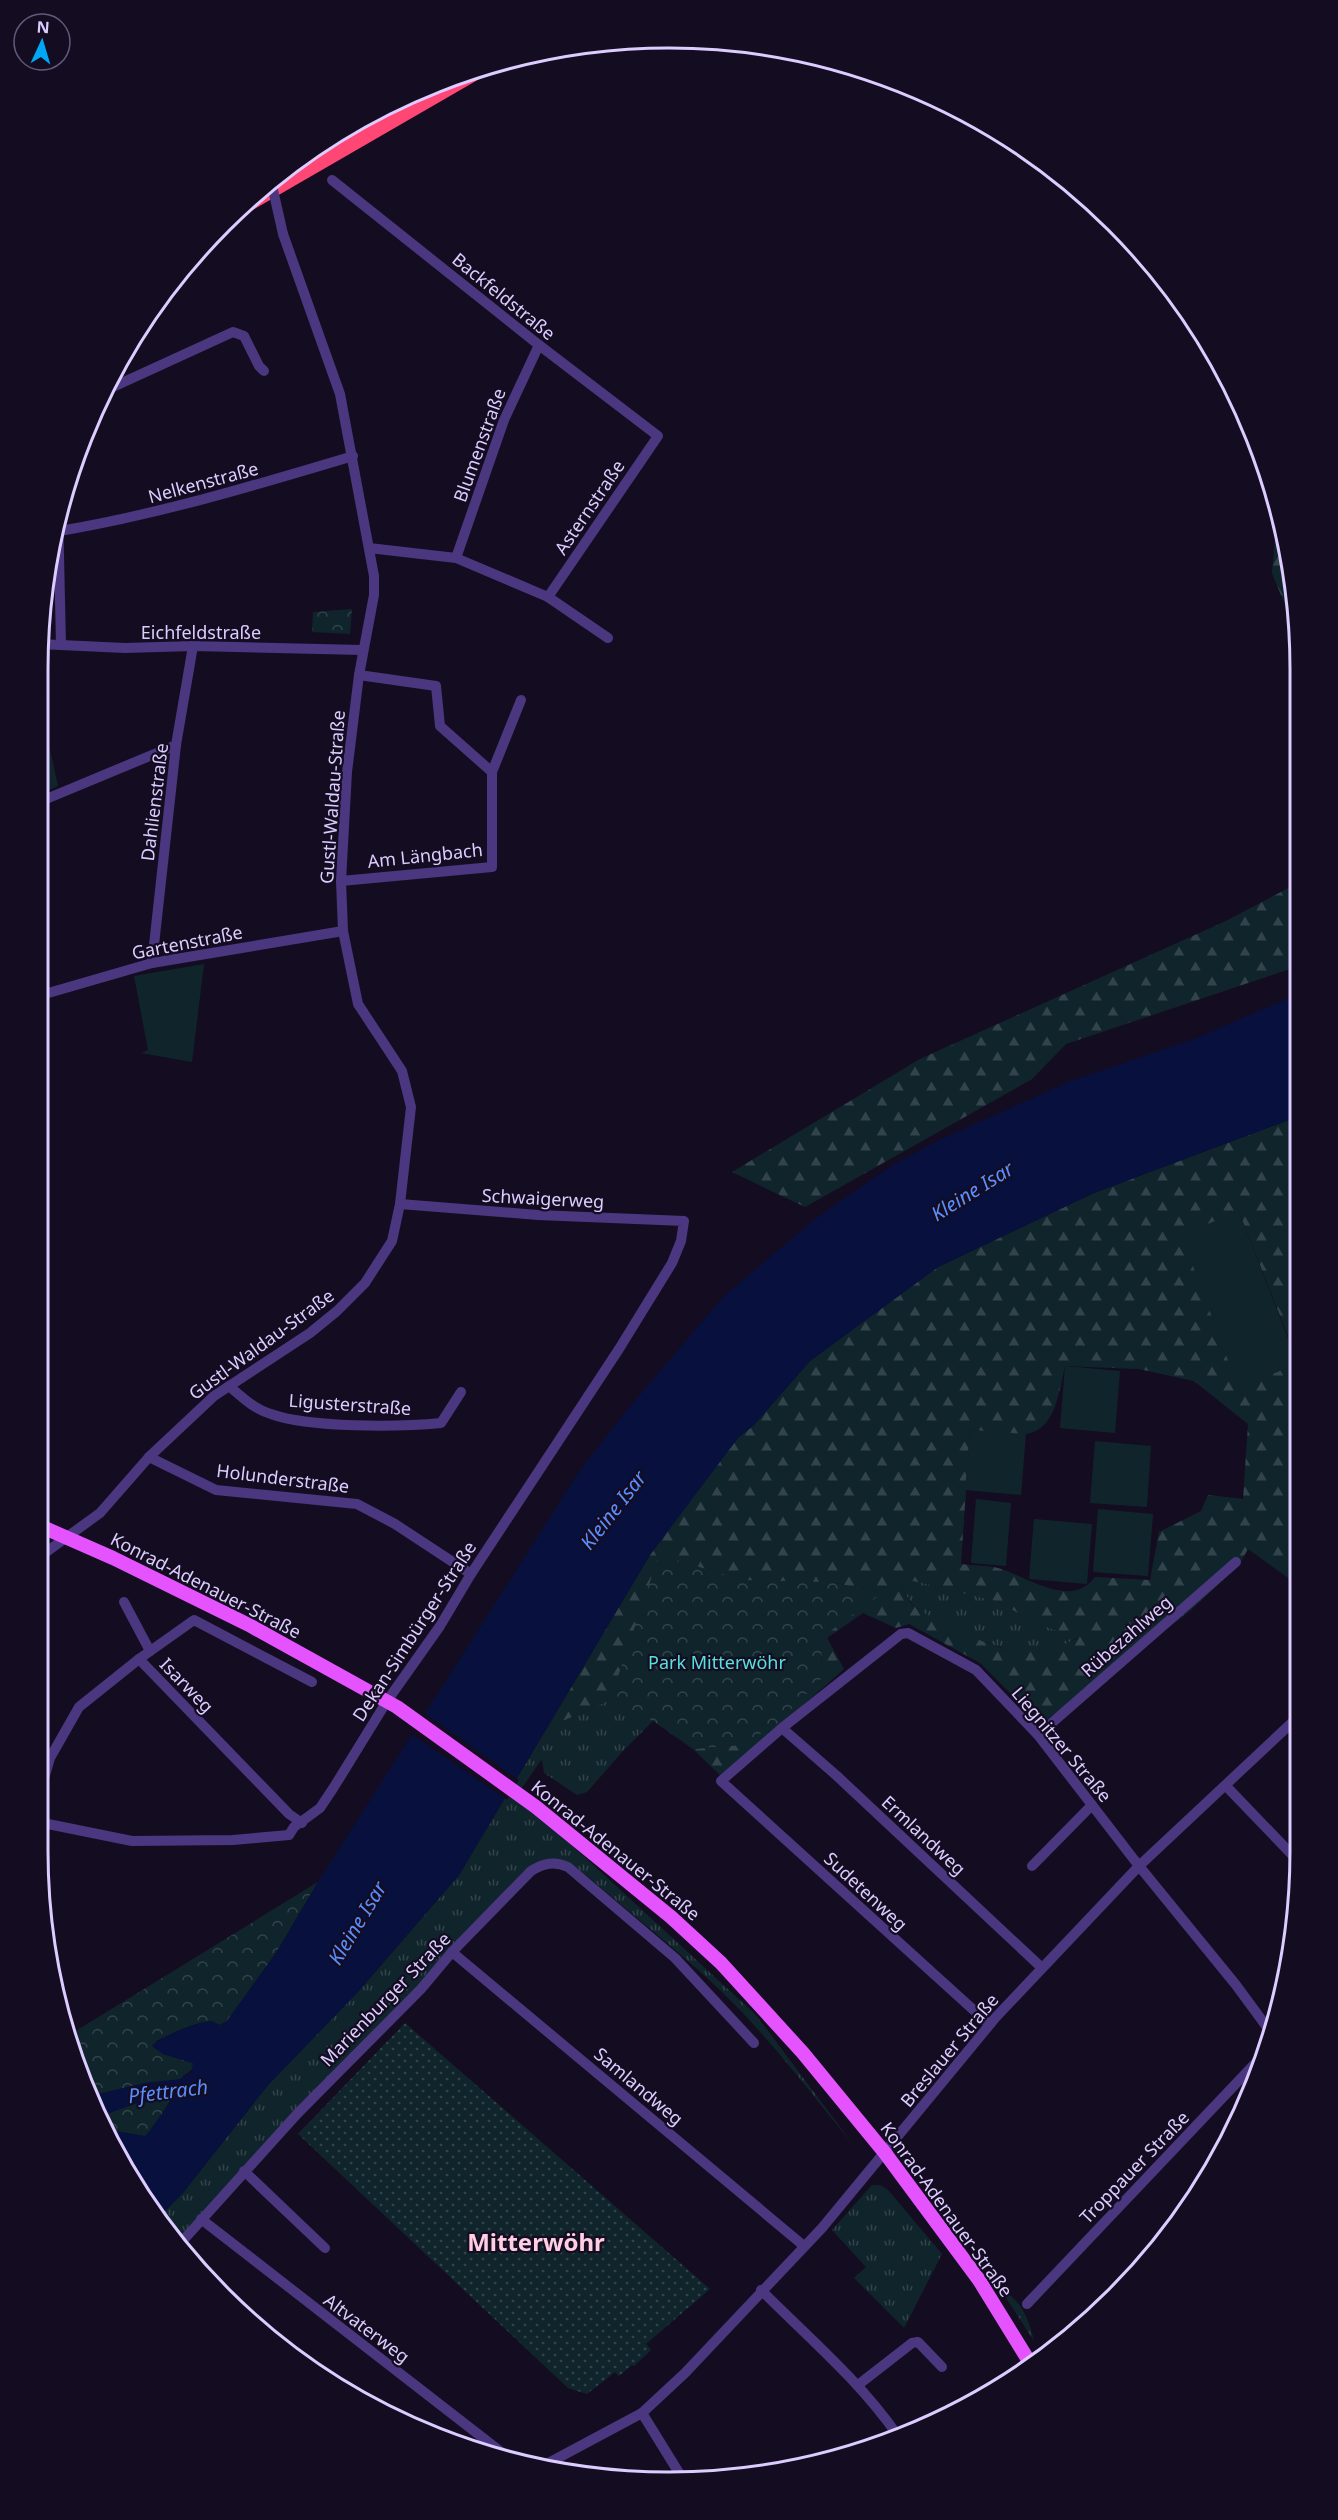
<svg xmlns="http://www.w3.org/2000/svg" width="1338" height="2520" font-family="'Noto Sans',sans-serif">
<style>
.grass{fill:url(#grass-tufts)}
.forest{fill:url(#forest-firs);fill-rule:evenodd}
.park{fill:url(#park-crowns)}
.garden{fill:url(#garden-dots)}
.pitch{fill:#10252b}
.water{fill:#08103e}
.pier{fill:#140d21}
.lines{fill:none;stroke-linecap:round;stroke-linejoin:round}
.minor{stroke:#4a3780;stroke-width:10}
.major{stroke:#e553ff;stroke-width:14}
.highway{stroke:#ff4776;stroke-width:16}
.minor-bridge{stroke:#4a3780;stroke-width:10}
.labels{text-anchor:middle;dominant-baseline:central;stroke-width:4.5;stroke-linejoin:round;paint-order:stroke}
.street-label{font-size:18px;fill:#dcf;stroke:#140d21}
.park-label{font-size:18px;fill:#57e0dd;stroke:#140d21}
.water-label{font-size:20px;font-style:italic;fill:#5a8eff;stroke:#140d21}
.district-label{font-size:24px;font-weight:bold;fill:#ffcee2;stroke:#140d21}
.rim{fill:none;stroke:#dcf;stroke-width:3}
</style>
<defs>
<pattern id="grass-tufts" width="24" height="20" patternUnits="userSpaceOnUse" patternTransform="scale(1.5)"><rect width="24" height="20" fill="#10252b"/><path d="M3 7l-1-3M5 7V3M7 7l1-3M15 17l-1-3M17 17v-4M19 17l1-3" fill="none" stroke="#32434b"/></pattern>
<pattern id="forest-firs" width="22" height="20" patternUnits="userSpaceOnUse" patternTransform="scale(1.5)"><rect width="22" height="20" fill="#10252b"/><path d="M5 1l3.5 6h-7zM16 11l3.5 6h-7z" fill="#32434b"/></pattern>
<pattern id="park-crowns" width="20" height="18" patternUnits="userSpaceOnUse" patternTransform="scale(1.5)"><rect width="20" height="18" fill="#10252b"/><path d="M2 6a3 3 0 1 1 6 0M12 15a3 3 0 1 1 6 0" fill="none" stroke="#32434b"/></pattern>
<pattern id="garden-dots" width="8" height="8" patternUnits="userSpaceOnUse" patternTransform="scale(1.5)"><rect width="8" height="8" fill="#10252b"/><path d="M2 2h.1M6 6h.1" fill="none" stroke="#32434b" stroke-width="1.8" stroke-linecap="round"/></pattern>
</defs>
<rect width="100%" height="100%" fill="#140d21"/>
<g class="grass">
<path d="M47,736L58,786L39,794V738Z"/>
<path d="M897,1576L999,1602L1035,1623L1078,1637C1063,1646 1049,1652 1031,1653C1005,1653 925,1622 910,1601C905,1594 901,1584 897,1576Z"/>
<path d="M610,1700L653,1721L623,1751L587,1792L577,1795L544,1773L542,1759L514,1799L539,1815L756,2015L852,2143C810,2092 769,2037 721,1991C678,1950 631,1914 586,1875L568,1866L543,1864L178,2246L157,2219L182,2194L268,2085L357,1993L459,1875L547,1728Z"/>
<path d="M872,2185H880L888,2190L942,2254L904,2328L854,2278L866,2267L832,2230Z"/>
<path d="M1001,2290C1023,2301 1028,2319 1034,2341Z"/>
</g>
<g class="forest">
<path d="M1277,517L1295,586V629L1272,573Z"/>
<path d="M1296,884V967L1066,1044L1032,1079L805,1207L732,1172L920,1059L1228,920Z"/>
<path d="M1297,1117V1359L1239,1212L1238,1386L1298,1364V1585L1248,1549L1239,1565L1190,1611L1041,1724L980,1663L909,1624L896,1628L863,1613L827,1638L844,1669L722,1777L693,1749L738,1745L821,1679L822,1637L880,1594L833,1582L673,1601L610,1700L547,1728L650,1555L691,1498L738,1438L754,1425L810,1361L938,1267L1094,1193ZM1065,1366L1139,1369L1194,1381L1248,1424L1243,1499L1208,1495L1201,1511L1159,1532L1150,1580L1095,1577C1072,1610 1026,1576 998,1568C986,1565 973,1566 961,1564L970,1430C987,1430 1008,1437 1026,1434C1056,1430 1059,1390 1065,1366ZM897,1577L999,1602L1035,1623L1078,1638C1028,1664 993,1648 946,1624C935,1618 918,1612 910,1602C905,1595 902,1585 897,1577Z"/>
</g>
<g class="park">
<path d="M352,609L350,634L312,632L313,612Z"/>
<path d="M659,1555L743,1580L833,1582L881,1594L822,1637L821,1679L774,1727L738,1745L693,1749L653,1721L610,1700Z"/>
<path d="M318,1882L276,1953L227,2021L220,2025C200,2017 175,2033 156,2041L163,2054L193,2063L194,2068L183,2076L157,2124L120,2162L71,2054L66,2037Z"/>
</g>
<path class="garden" d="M405,2023L710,2289L646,2344L651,2350L634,2366L632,2365L619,2376L615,2372L587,2394L568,2388L298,2134Z"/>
<g class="pitch">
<path d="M204,964L192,1062L141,1053L148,1050L134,976Z"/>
<path d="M1239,1212L1298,1364L1238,1387L1181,1234Z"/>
<path d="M1065,1366L1120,1371L1115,1433L1060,1428Z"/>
<path d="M970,1430L1026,1434L1021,1495L965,1490Z"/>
<path d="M1095,1441L1151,1446L1147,1507L1090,1503Z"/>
<path d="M976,1499L1011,1503L1006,1566L971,1563Z"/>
<path d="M1098,1509L1153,1514L1148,1576L1093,1572Z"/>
<path d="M1034,1519L1092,1524L1087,1584L1029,1579Z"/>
</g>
<path class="water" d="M1296,995L1297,1117L1094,1193L938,1267L810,1361L754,1425L738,1438L650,1555L459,1875L357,1993L268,2085L182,2194L157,2219L120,2162L127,2152L125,2149L115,2152L107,2134L116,2131L146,2136L172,2099L134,2104L99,2117L90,2096L144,2083L180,2079L191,2073L193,2063L163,2054L152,2046C158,2038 201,2020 211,2021C214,2021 217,2024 220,2025L227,2021L276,1953L318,1882L580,1470L627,1410L723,1297L815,1219L891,1166L939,1140L1071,1081L1194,1039Z"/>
<path class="pier" d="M423,1712L519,1780L507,1800L410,1733Z"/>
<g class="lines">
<g class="minor">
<path d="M332,180L539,345L658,436L548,597"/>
<path d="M102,392L233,332L244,336L259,366L264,371"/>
<path d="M58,509L61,645"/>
<path d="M60,531C160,514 256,485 353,456"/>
<path d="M369,548L456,558L548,597L608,638"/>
<path d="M456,558L504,420L539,345"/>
<path d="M39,644L125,648L193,646L363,650"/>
<path d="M359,675L436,686L440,726L492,772L521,700"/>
<path d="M39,802L176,745"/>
<path d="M39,843L44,861"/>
<path d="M341,881L492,867V772"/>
<path d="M152,963L176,745L193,646"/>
<path d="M38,996L152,963L343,931"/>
<path d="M229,1386C242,1397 254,1409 271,1414C309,1428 399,1427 441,1423L461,1392"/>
<path d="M149,1457L216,1490L357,1504L395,1524L471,1574"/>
<path d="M38,1558L100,1513L149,1457L214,1396L310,1333L337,1311L365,1283L392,1241L400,1204L411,1107L402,1071L358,1004L343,931L341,881L347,772L359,675L374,595V576L340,394L283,234"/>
<path d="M124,1602L150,1651"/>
<path d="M782,1728L837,1776L1042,1968"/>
<path d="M1038,1735L1236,1562"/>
<path d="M1226,1786L1299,1862"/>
<path d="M38,1799L50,1758L79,1707L139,1659"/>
<path d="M38,1822L132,1841L233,1840L289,1835L294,1827L320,1808L334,1787L387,1701L440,1626L471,1574L619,1349L672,1263L681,1241L684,1221L538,1215L400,1204"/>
<path d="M302,1823L289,1814L139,1659L194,1620L312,1682"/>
<path d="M1032,1866L1092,1805"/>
<path d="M452,1952L804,2246"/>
<path d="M989,2024L721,1781L782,1728L901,1634L908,1633L976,1670L1038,1735L1139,1866L1236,1985L1272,2034"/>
<path d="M244,2171L325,2248"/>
<path d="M201,2219L514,2462"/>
<path d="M178,2246L298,2113L421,1989L452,1952L531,1871C544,1863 554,1861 568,1867L675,1958L754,2043"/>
<path d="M761,2290C808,2337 860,2381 898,2436"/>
<path d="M1027,2304L1265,2053"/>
<path d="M858,2385L912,2343L918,2342L942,2367"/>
<path d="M642,2413L684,2481"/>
<path d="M541,2467L642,2413L685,2373L822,2228L996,2017L1139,1866L1299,1716"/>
</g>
<path class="major" d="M38,1525L113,1558L249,1625L397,1707L536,1807L671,1917L721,1963L803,2053L885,2153L979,2280L1032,2366"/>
<g class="highway">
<path d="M320,146L388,107"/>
<path d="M240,208L484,67"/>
</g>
<path class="minor-bridge" d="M271,181L283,234"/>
</g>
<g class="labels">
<g class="street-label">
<text transform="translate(504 296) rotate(39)">Backfeldstraße</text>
<text transform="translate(479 445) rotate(-70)">Blumenstraße</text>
<text transform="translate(203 482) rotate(-15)">Nelkenstraße</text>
<text transform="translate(589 507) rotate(-56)">Asternstraße</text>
<text x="201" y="632">Eichfeldstraße</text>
<text transform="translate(332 797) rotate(-86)">Gustl-Waldau-Straße</text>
<text transform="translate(154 802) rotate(-83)">Dahlienstraße</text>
<text transform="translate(425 855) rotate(-6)">Am Längbach</text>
<text transform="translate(187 942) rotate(-11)">Gartenstraße</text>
<text transform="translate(543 1198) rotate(3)">Schwaigerweg</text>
<text transform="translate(261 1344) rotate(-36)">Gustl-Waldau-Straße</text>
<text transform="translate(350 1404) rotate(4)">Ligusterstraße</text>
<text transform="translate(283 1478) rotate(7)">Holunderstraße</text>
<text transform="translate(206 1585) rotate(27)">Konrad-Adenauer-Straße</text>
<text transform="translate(414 1631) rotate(-57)">Dekan-Simbürger-Straße</text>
<text transform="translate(1126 1636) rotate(-41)">Rübezahlweg</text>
<text transform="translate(187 1685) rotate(46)">Isarweg</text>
<text transform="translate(1062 1744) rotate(50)">Liegnitzer Straße</text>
<text transform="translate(924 1835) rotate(43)">Ermlandweg</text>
<text transform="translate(616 1850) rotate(39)">Konrad-Adenauer-Straße</text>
<text transform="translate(866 1891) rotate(43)">Sudetenweg</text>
<text transform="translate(385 1999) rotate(-46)">Marienburger Straße</text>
<text transform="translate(949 2050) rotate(-50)">Breslauer Straße</text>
<text transform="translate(639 2086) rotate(40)">Samlandweg</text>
<text transform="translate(1134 2167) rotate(-46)">Troppauer Straße</text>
<text transform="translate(947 2209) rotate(54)">Konrad-Adenauer-Straße</text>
<text transform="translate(367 2328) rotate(37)">Altvaterweg</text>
</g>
<g class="park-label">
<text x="717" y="1662">Park Mitterwöhr</text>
</g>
<g class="water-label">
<text transform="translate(972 1191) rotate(-32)">Kleine Isar</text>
<text transform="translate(613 1510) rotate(-52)">Kleine Isar</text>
<text transform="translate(357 1923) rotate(-59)">Kleine Isar</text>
<text transform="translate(168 2091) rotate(-7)">Pfettrach</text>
</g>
<g class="district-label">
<text x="536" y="2241">Mitterwöhr</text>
</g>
</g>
<path d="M0 0H1338V2520H0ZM669 48H669A621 621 0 0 1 1290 669V1851A621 621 0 0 1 669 2472H669A621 621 0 0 1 48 1851V669A621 621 0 0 1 669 48Z" fill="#140d21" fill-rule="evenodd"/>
<path class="rim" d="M669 48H669A621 621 0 0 1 1290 669V1851A621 621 0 0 1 669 2472H669A621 621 0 0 1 48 1851V669A621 621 0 0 1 669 48Z"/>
<g transform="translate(42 42) rotate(4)"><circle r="28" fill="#140d21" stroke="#64597a" stroke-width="1.5"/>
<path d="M0-4.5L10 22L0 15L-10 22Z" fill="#00a7f7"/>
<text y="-9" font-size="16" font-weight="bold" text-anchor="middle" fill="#ddccff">N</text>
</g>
</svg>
